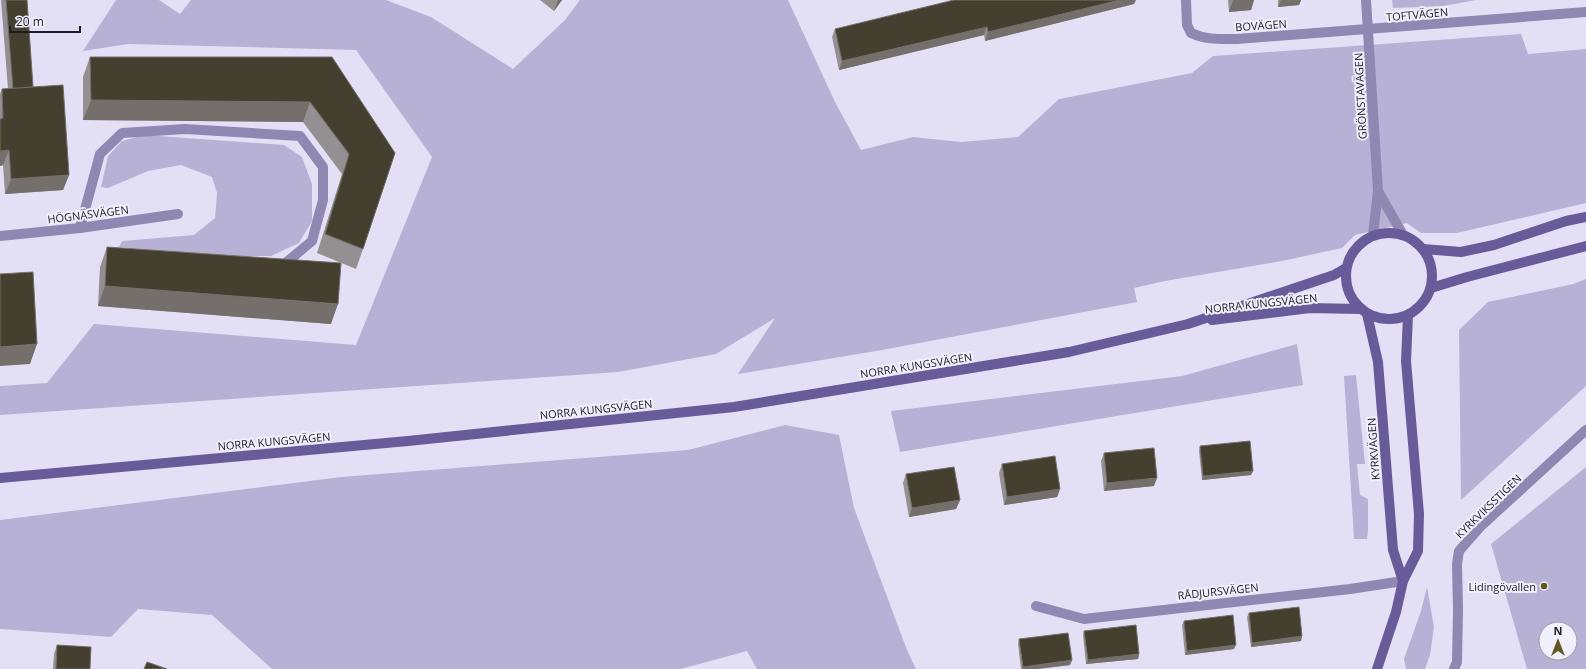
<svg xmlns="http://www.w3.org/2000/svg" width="1586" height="669" font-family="'Open Sans',sans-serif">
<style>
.green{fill:#b7b2d5;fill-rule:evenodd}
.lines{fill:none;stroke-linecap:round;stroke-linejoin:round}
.lane{stroke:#8e88b3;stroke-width:10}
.street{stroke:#8e88b3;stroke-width:10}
.secondary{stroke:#675b99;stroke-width:10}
.wall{fill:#949092}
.shaded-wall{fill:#746f6a}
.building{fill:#443f2e;stroke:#746f6a}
.poi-dot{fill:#625522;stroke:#f0effc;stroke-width:1.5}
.labels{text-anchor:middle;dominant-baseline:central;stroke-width:4;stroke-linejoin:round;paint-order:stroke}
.street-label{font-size:11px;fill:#1d1c24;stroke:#f0effc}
.poi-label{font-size:11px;fill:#1d1c24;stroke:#f0effc;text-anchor:end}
</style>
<rect width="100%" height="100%" fill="#e3e0f5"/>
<g class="green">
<path d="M116,0H159L180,14L191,0H386L431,17L513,69L565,20L580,0H788L835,102L861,150L913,137L961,142L1018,137L1059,99L1192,73L1213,56L1521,34L1528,54L1586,49V203L1457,233H1421L1407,223L1355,235L1342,248L1282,261L1165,281L1134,288L1137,302L882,350L738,374L775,318L716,354L618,372L0,415V386L47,383L94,324L356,345L432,157L356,50L128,44L83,51Z"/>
<path d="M1392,0H1476L1443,6L1393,8Z"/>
<path d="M144,135L284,145L302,157L312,184V221L299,243L271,256H213L119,247L122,241L194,235L215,218L217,193L212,177L181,165L148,171L108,188L101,187L108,156L122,141Z"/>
<path d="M1586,279V386L1461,500L1459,330L1488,302L1573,284Z"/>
<path d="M1297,344L1303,385L900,452L891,411L1182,376Z"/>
<path d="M1356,375L1365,464H1357L1360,495L1368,499V531L1367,539H1354L1344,376Z"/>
<path d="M785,425L839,435L854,508L907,650L916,669H757L747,651L681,669H272L212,615L138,609L111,637L0,629V520L341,477L688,450Z"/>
<path d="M1586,467V669H1527L1491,544ZM1546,629H1570V653H1546Z"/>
<path d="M1427,587L1434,627L1430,655L1425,669H1406L1404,659L1421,611Z"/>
</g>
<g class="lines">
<path class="lane" d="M80,228L100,154L122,133L185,129L300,136L323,167V200L312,241L282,266"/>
<g class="street">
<path d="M1186,0L1187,25L1191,33C1206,40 1220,39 1237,39L1586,12"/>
<path d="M1366,0L1378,191L1373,235"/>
<path d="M1378,191L1403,235"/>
<path d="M0,236L80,228L178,214"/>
<path d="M1036,606L1084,619L1350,589L1403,581"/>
<path d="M1454,669L1457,662L1458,610L1457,564L1459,551L1481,526L1586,430"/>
</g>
<g class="secondary">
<circle cx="1389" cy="276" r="43"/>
<path d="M1423,249L1461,252L1494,245L1566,221L1586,217"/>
<path d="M1431,288L1467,277L1586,246"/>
<path d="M1367,314L1378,362L1393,550L1403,581"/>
<path d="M1212,320L1310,308L1360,309"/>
<path d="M0,478L408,441L734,407L1069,352L1188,324L1334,275L1346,268"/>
<path d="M1377,669L1396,612L1403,581L1418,551L1419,514L1406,361L1408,315"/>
</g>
</g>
<g class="wall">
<path d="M1,0H27L33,87L69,175L63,190L5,194L3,165L0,166V94L2,89H8Z"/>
<path d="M540,0H562L554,11Z"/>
<path d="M1228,0H1254L1251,10L1229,12Z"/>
<path d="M1278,0H1301L1299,5L1278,7Z"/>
<path d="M1134,4L985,41L984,35L839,70L832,37L835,29Z"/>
<path d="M90,57H332L395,153L363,249L356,269L317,253L342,174L303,122L83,120V77Z"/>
<path d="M107,247L331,324L98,306L100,267Z"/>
<path d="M1200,446L1253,471L1251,475L1202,480L1199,451Z"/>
<path d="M1104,453L1154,486L1104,491L1101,461Z"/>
<path d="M1002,464L1060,489L1057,497L1004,505L999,473Z"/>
<path d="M906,474L960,500L956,509L909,517L903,483Z"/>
<path d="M1249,613L1302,636L1301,641L1251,647L1247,617Z"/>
<path d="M1184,621L1234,649L1185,655L1182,625Z"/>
<path d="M1084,631L1139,654L1138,659L1086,664L1083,635Z"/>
<path d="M1019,639L1072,660L1070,665L1037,669H1021L1018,644Z"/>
<path d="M57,645L90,669H53L54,654Z"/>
</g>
<g class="shaded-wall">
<path d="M558,0H562L554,11Z"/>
<path d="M1120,0H1136L1134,4L985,41L988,32Z"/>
<path d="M1233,0H1254L1251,10L1229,12Z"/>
<path d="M1281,0H1301L1299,5L1278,7Z"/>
<path d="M987,27L984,35L839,70L842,61Z"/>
<path d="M91,100L310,102L303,122L83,120Z"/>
<path d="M9,150L3,165L0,166V151Z"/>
<path d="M69,175L63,190L5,194L11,179Z"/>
<path d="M105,286L338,304L331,324L98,306Z"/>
<path d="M37,344L30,364L0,366V347Z"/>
<path d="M1253,471L1251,475L1202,480L1203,476Z"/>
<path d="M1157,478L1154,486L1104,491L1107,483Z"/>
<path d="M1060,489L1057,497L1004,505L1007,497Z"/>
<path d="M960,500L956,509L909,517L912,508Z"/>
<path d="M1302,636L1301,641L1251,647L1252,643Z"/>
<path d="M1236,645L1234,649L1185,655L1187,651Z"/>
<path d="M1139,654L1138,659L1086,664L1088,660Z"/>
<path d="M1072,660L1070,665L1037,669H1022L1023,667Z"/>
</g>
<g class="building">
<path d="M6,0H27L33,87L13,89Z"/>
<path d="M954,0H1120L988,32L987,27L842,61L835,29Z"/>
<path d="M90,57H332L395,153L363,249L325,234L349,154L310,102L91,100Z"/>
<path d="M63,85L69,175L11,179L9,150L0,151V119L3,118L2,89Z"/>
<path d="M107,247L341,263L338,304L105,286Z"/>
<path d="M33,272L37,344L0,347V274Z"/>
<path d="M1250,441L1253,471L1203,476L1200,446Z"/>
<path d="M1154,448L1157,478L1107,483L1104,453Z"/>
<path d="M1055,456L1060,489L1007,497L1002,464Z"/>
<path d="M954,467L960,500L912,508L906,474Z"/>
<path d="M1299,607L1302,636L1252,643L1249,613Z"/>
<path d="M1233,615L1236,645L1187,651L1184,621Z"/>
<path d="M1136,625L1139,654L1088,660L1084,631Z"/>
<path d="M1068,633L1072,660L1023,667L1019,639Z"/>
<path d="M57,645L91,647L90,669H56Z"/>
<path d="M147,662L167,669H144Z"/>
</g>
<circle class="poi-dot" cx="1544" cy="586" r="4"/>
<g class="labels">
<g class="street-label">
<text transform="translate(1417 14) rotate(-5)">TOFTVÄGEN</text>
<text transform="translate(1261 25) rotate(-4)">BOVÄGEN</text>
<text transform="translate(1360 96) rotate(-93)">GRÖNSTAVÄGEN</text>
<text transform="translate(88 214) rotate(-7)">HÖGNÄSVÄGEN</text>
<text transform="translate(1261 303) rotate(-6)">NORRA KUNGSVÄGEN</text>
<text transform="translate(916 365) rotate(-9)">NORRA KUNGSVÄGEN</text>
<text transform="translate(596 409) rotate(-6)">NORRA KUNGSVÄGEN</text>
<text transform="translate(274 441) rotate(-5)">NORRA KUNGSVÄGEN</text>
<text transform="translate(1373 449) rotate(-94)">KYRKVÄGEN</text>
<text transform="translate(1488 506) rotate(-44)">KYRKVIKSSTIGEN</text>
<text transform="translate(1218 591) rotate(-6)">RÅDJURSVÄGEN</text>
</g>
<g class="poi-label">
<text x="1536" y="586">Lidingövallen</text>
</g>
</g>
<g transform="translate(1558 641)"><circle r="19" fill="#f0effc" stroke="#9c9ba6"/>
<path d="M0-3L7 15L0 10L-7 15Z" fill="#625522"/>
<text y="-6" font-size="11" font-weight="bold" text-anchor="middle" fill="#1d1c24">N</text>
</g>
<path d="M10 26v6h70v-6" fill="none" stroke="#1d1c24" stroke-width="2"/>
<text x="16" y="26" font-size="12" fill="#1d1c24" stroke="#f0effc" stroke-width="3" paint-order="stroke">20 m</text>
</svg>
